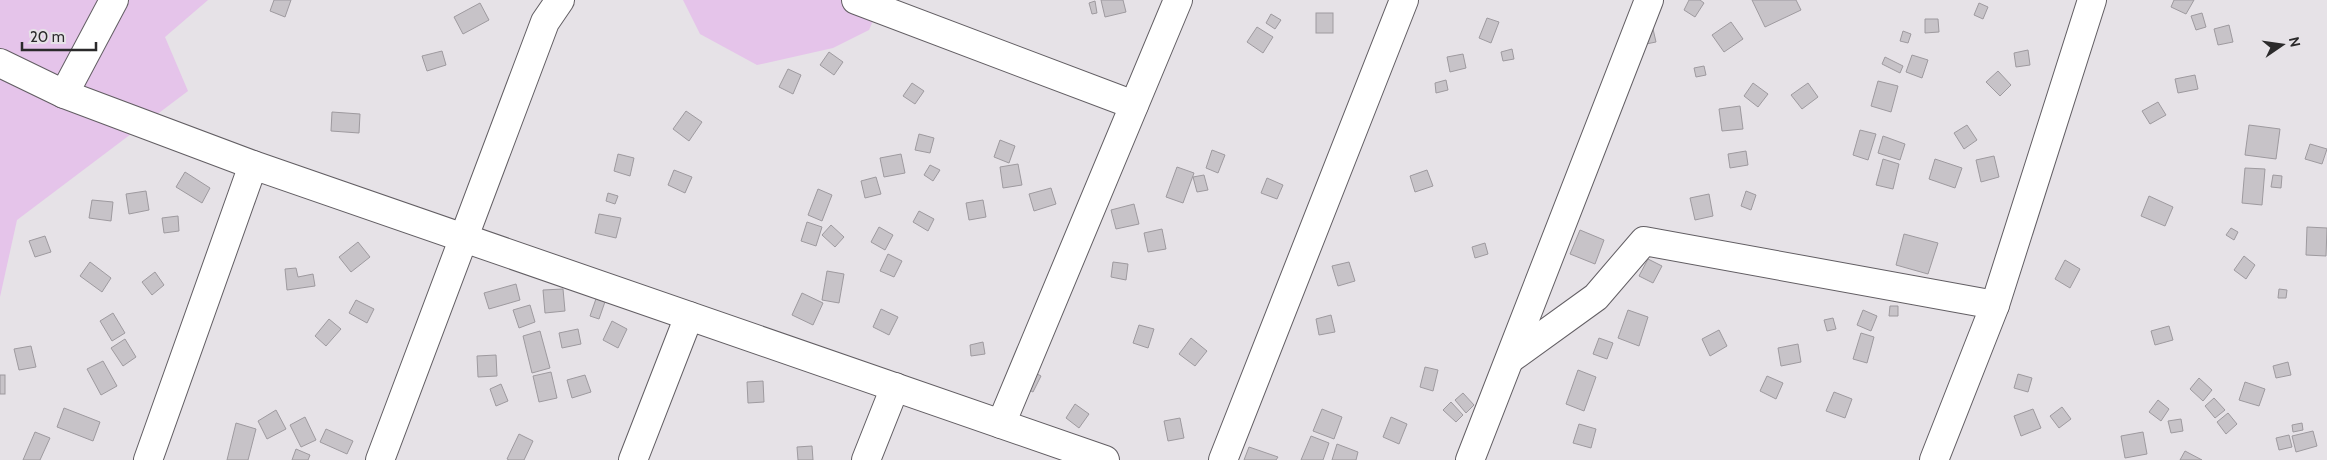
<svg xmlns="http://www.w3.org/2000/svg" width="2327" height="460" font-family="Cabin,sans-serif">
<style>
.green{fill:#e5c4ea}
.building{fill:#c7c3c8;stroke:#9e9a9f}
.lines{fill:none;stroke-linecap:round;stroke-linejoin:round}
.minor-casing{stroke:#625e63;stroke-width:30}
.minor{stroke:#fff;stroke-width:28}
</style>
<rect width="100%" height="100%" fill="#e6e2e7"/>
<g class="green">
<path d="M0,0H208L165,37L188,91L17,220L0,297Z"/>
<path d="M683,0H882L869,30L833,48L757,65L700,34Z"/>
</g>
<g class="building">
<path d="M274,0H291L285,17L270,11Z"/>
<path d="M1101,0H1123L1126,12L1105,17Z"/>
<path d="M1689,0H1700L1704,3L1695,17L1684,10Z"/>
<path d="M1752,0H1796L1801,10L1765,27Z"/>
<path d="M2174,0H2194L2186,14L2171,7Z"/>
<path d="M1095,1L1097,13L1092,14L1089,3Z"/>
<path d="M480,3L489,20L463,34L454,17Z"/>
<path d="M1979,3L1988,7L1983,19L1974,15Z"/>
<rect x="1316" y="13" width="17" height="20"/>
<path d="M2202,13L2206,27L2196,30L2191,16Z"/>
<path d="M1271,14L1281,20L1275,29L1266,23Z"/>
<path d="M1487,18L1499,22L1491,43L1479,38Z"/>
<path d="M1925,19H1938L1939,32L1925,33Z"/>
<path d="M1731,22L1743,39L1724,52L1712,35Z"/>
<path d="M2229,25L2233,42L2218,45L2214,29Z"/>
<path d="M1257,27L1273,37L1263,53L1247,42Z"/>
<path d="M1653,29L1656,42L1646,44L1643,31Z"/>
<path d="M1903,31L1911,34L1908,43L1900,41Z"/>
<path d="M1512,49L1514,59L1503,61L1501,52Z"/>
<path d="M2028,50L2030,65L2016,67L2014,53Z"/>
<path d="M442,51L446,65L427,71L422,56Z"/>
<path d="M829,52L843,62L834,75L820,65Z"/>
<path d="M1463,54L1466,68L1450,72L1447,57Z"/>
<path d="M1912,55L1928,60L1922,78L1906,72Z"/>
<path d="M1885,57L1903,66L1900,73L1882,64Z"/>
<path d="M1704,66L1706,75L1696,77L1694,68Z"/>
<path d="M788,69L801,75L793,94L779,87Z"/>
<path d="M1998,71L2011,85L2000,96L1986,82Z"/>
<path d="M2195,75L2198,89L2178,93L2175,79Z"/>
<path d="M1446,80L1448,90L1436,93L1435,83Z"/>
<path d="M1878,81L1898,86L1891,112L1871,106Z"/>
<path d="M912,83L924,91L915,104L903,96Z"/>
<path d="M1753,83L1768,94L1758,107L1744,96Z"/>
<path d="M1808,83L1818,97L1802,109L1791,95Z"/>
<path d="M2158,102L2166,115L2150,124L2142,111Z"/>
<path d="M1740,106L1743,129L1722,131L1719,109Z"/>
<path d="M686,111L702,122L689,141L673,129Z"/>
<path d="M332,112L360,114L359,133L331,131Z"/>
<path d="M1967,125L1977,140L1964,149L1954,133Z"/>
<path d="M2249,125L2280,129L2276,159L2245,155Z"/>
<path d="M1860,130L1876,134L1868,160L1853,155Z"/>
<path d="M919,134L934,138L930,153L915,150Z"/>
<path d="M1883,136L1905,144L1900,160L1878,153Z"/>
<path d="M1000,140L1015,146L1009,163L994,157Z"/>
<path d="M2310,144L2327,149L2322,164L2305,159Z"/>
<path d="M1212,150L1225,155L1218,173L1206,168Z"/>
<path d="M1746,151L1748,165L1730,168L1728,154Z"/>
<path d="M618,154L634,158L630,176L614,171Z"/>
<path d="M901,154L905,173L884,177L880,158Z"/>
<path d="M1994,156L1999,177L1981,182L1976,160Z"/>
<path d="M1883,159L1899,164L1893,189L1876,185Z"/>
<path d="M1935,159L1962,168L1955,188L1929,179Z"/>
<path d="M1018,164L1022,185L1003,188L1000,167Z"/>
<path d="M930,165L940,170L933,181L924,175Z"/>
<path d="M1177,167L1194,173L1183,203L1166,197Z"/>
<path d="M2245,168L2265,169L2262,205L2242,203Z"/>
<path d="M674,170L692,177L685,193L668,185Z"/>
<path d="M1427,170L1433,186L1415,192L1410,176Z"/>
<path d="M185,172L210,188L202,203L176,187Z"/>
<path d="M1204,175L1208,190L1197,192L1193,177Z"/>
<path d="M2273,175L2282,176L2281,188L2271,187Z"/>
<path d="M876,177L881,194L865,198L861,181Z"/>
<path d="M1267,178L1283,185L1277,199L1261,193Z"/>
<path d="M1051,188L1056,204L1034,211L1029,194Z"/>
<path d="M818,189L832,195L822,221L808,215Z"/>
<path d="M146,191L149,210L129,214L126,194Z"/>
<path d="M1746,191L1756,195L1751,210L1741,206Z"/>
<path d="M608,193L618,196L615,204L606,201Z"/>
<path d="M1709,194L1713,216L1695,220L1690,198Z"/>
<path d="M2149,196L2173,207L2165,226L2141,216Z"/>
<path d="M92,200L113,202L111,221L89,218Z"/>
<path d="M983,200L986,217L969,220L966,203Z"/>
<path d="M1134,204L1139,224L1116,229L1111,210Z"/>
<path d="M919,211L934,219L928,231L913,222Z"/>
<path d="M599,214L621,218L616,238L595,233Z"/>
<path d="M178,216L179,231L164,233L162,218Z"/>
<path d="M807,222L822,227L816,246L801,241Z"/>
<path d="M831,225L844,237L835,247L822,235Z"/>
<path d="M879,227L893,235L885,250L871,242Z"/>
<path d="M2307,227L2327,228L2326,256L2306,255Z"/>
<path d="M2231,228L2238,232L2234,240L2226,235Z"/>
<path d="M1162,229L1166,249L1148,252L1144,233Z"/>
<path d="M1580,230L1604,240L1595,264L1570,254Z"/>
<path d="M1904,234L1938,243L1928,274L1896,265Z"/>
<path d="M45,236L51,252L35,257L29,241Z"/>
<path d="M358,242L370,257L351,272L339,257Z"/>
<path d="M1485,243L1488,254L1475,258L1472,247Z"/>
<path d="M888,254L902,261L894,277L880,271Z"/>
<path d="M2244,256L2255,265L2246,279L2234,270Z"/>
<path d="M1648,259L1662,266L1653,283L1639,276Z"/>
<path d="M2065,260L2080,269L2070,288L2055,279Z"/>
<path d="M90,262L111,278L102,292L80,276Z"/>
<path d="M1113,262L1128,264L1126,280L1111,277Z"/>
<path d="M1349,262L1355,281L1338,286L1332,266Z"/>
<path d="M296,268L298,277L313,274L315,286L287,290L285,269Z"/>
<path d="M827,271L844,274L839,303L822,300Z"/>
<path d="M155,272L164,285L152,295L142,282Z"/>
<path d="M516,284L520,300L489,309L484,293Z"/>
<path d="M563,289L565,311L545,313L543,290Z"/>
<path d="M2279,289L2287,290L2286,298H2278Z"/>
<path d="M598,293L607,296L599,319L590,316Z"/>
<path d="M802,293L823,303L813,325L792,315Z"/>
<path d="M356,300L374,309L367,323L349,313Z"/>
<path d="M530,305L535,322L519,328L513,310Z"/>
<path d="M1890,306H1898V316H1889Z"/>
<path d="M881,309L898,317L889,335L873,327Z"/>
<path d="M1628,310L1648,317L1639,346L1618,338Z"/>
<path d="M1863,310L1877,316L1871,331L1857,325Z"/>
<path d="M113,313L125,333L112,341L100,321Z"/>
<path d="M1331,315L1335,332L1319,335L1316,319Z"/>
<path d="M1833,318L1836,329L1827,331L1824,320Z"/>
<path d="M329,319L341,329L326,346L315,336Z"/>
<path d="M612,321L627,329L618,348L603,340Z"/>
<path d="M1139,325L1154,329L1148,348L1133,343Z"/>
<path d="M2169,326L2173,340L2155,345L2151,331Z"/>
<path d="M578,329L581,344L562,348L559,333Z"/>
<path d="M1719,330L1727,346L1710,356L1702,339Z"/>
<path d="M540,331L550,368L532,373L523,336Z"/>
<path d="M1861,333L1874,337L1867,363L1853,359Z"/>
<path d="M1191,338L1207,351L1195,366L1179,354Z"/>
<path d="M1599,338L1613,343L1607,359L1593,354Z"/>
<path d="M125,339L136,357L123,366L111,348Z"/>
<path d="M983,342L985,354L971,356L970,345Z"/>
<path d="M1798,344L1801,362L1781,366L1778,348Z"/>
<path d="M31,346L36,367L19,370L14,349Z"/>
<path d="M496,355L497,376L478,377L477,356Z"/>
<path d="M103,361L117,386L101,395L87,369Z"/>
<path d="M2288,362L2291,375L2276,378L2273,366Z"/>
<path d="M1425,367L1438,370L1433,391L1420,387Z"/>
<path d="M1030,370L1041,376L1033,392L1021,386Z"/>
<path d="M1578,370L1596,377L1584,411L1566,404Z"/>
<path d="M551,372L557,398L539,402L533,376Z"/>
<path d="M2018,374L2032,378L2028,392L2014,388Z"/>
<rect x="0" y="375" width="5" height="19"/>
<path d="M585,375L591,392L572,398L567,380Z"/>
<path d="M1767,376L1783,383L1776,399L1760,391Z"/>
<path d="M2199,378L2212,390L2203,401L2190,389Z"/>
<path d="M763,381L764,402L748,403L747,382Z"/>
<path d="M2245,382L2265,389L2259,406L2239,400Z"/>
<path d="M501,384L508,401L496,406L490,389Z"/>
<path d="M1834,392L1852,399L1845,418L1826,411Z"/>
<path d="M1463,393L1474,405L1466,413L1455,400Z"/>
<path d="M2214,398L2225,410L2215,418L2205,406Z"/>
<path d="M2158,400L2169,409L2161,421L2149,412Z"/>
<path d="M1451,402L1463,415L1456,422L1443,410Z"/>
<path d="M1075,404L1089,414L1079,428L1066,418Z"/>
<path d="M2062,407L2071,419L2059,428L2050,416Z"/>
<path d="M64,408L100,422L93,441L57,427Z"/>
<path d="M1322,409L1342,417L1334,439L1313,431Z"/>
<path d="M2033,409L2041,428L2021,436L2014,416Z"/>
<path d="M276,410L286,429L267,439L258,421Z"/>
<path d="M2228,413L2237,424L2226,434L2217,422Z"/>
<path d="M305,417L316,440L301,447L290,425Z"/>
<path d="M1391,417L1407,424L1399,444L1383,437Z"/>
<path d="M1180,418L1184,438L1168,441L1164,421Z"/>
<path d="M2181,419L2183,431L2171,433L2168,421Z"/>
<path d="M236,423L256,429L248,460H227Z"/>
<path d="M2302,423L2303,430L2293,432L2292,425Z"/>
<path d="M1579,424L1596,429L1591,448L1573,443Z"/>
<path d="M326,429L353,441L347,454L320,442Z"/>
<path d="M2313,431L2317,446L2296,452L2292,436Z"/>
<path d="M35,432L50,438L40,460H23Z"/>
<path d="M2143,432L2147,454L2125,458L2121,436Z"/>
<path d="M519,434L533,441L524,460H509L507,459Z"/>
<path d="M2289,435L2292,447L2279,450L2276,438Z"/>
<path d="M1311,436L1329,443L1323,460H1301Z"/>
<path d="M1337,444L1358,452L1356,460H1332Z"/>
<path d="M812,446L813,460H798L797,447Z"/>
<path d="M1249,447L1278,457L1276,460H1244Z"/>
<path d="M296,449L310,455L308,460H292Z"/>
<path d="M2185,451L2202,460H2180Z"/>
</g>
<g class="lines">
<defs>
<g id="minor">
<path d="M856,0L1134,105"/>
<path d="M0,63L64,94L253,165"/>
<path d="M64,94L114,0"/>
<path d="M1510,359L1596,297L1644,241L1995,305"/>
<path d="M1001,424L1178,0"/>
<path d="M148,460L253,165L1105,460"/>
<path d="M380,460L545,22L560,0"/>
<path d="M633,460L689,316"/>
<path d="M866,460L895,387"/>
<path d="M1223,460L1404,0"/>
<path d="M1470,460L1649,0"/>
<path d="M1934,460L1995,305L2092,0"/>
</g>
</defs>
<use href="#minor" class="minor-casing"/>
<use href="#minor" class="minor"/>
</g>
<g transform="translate(2282 45) rotate(77)" stroke="#e6e2e7" stroke-width="4" paint-order="stroke">
<path d="M0-4L9 19L0 12L-9 19Z" fill="#2b2a2b"/>
<text y="-8" font-size="14" font-weight="bold" text-anchor="middle" fill="#2b2a2b">N</text>
</g>
<path d="M22 42v8h74v-8" fill="none" stroke="#2b2a2b" stroke-width="2.5"/>
<text x="30" y="42" font-size="15" fill="#2b2a2b" stroke="#e6e2e7" stroke-width="4" paint-order="stroke">20 m</text>
</svg>
